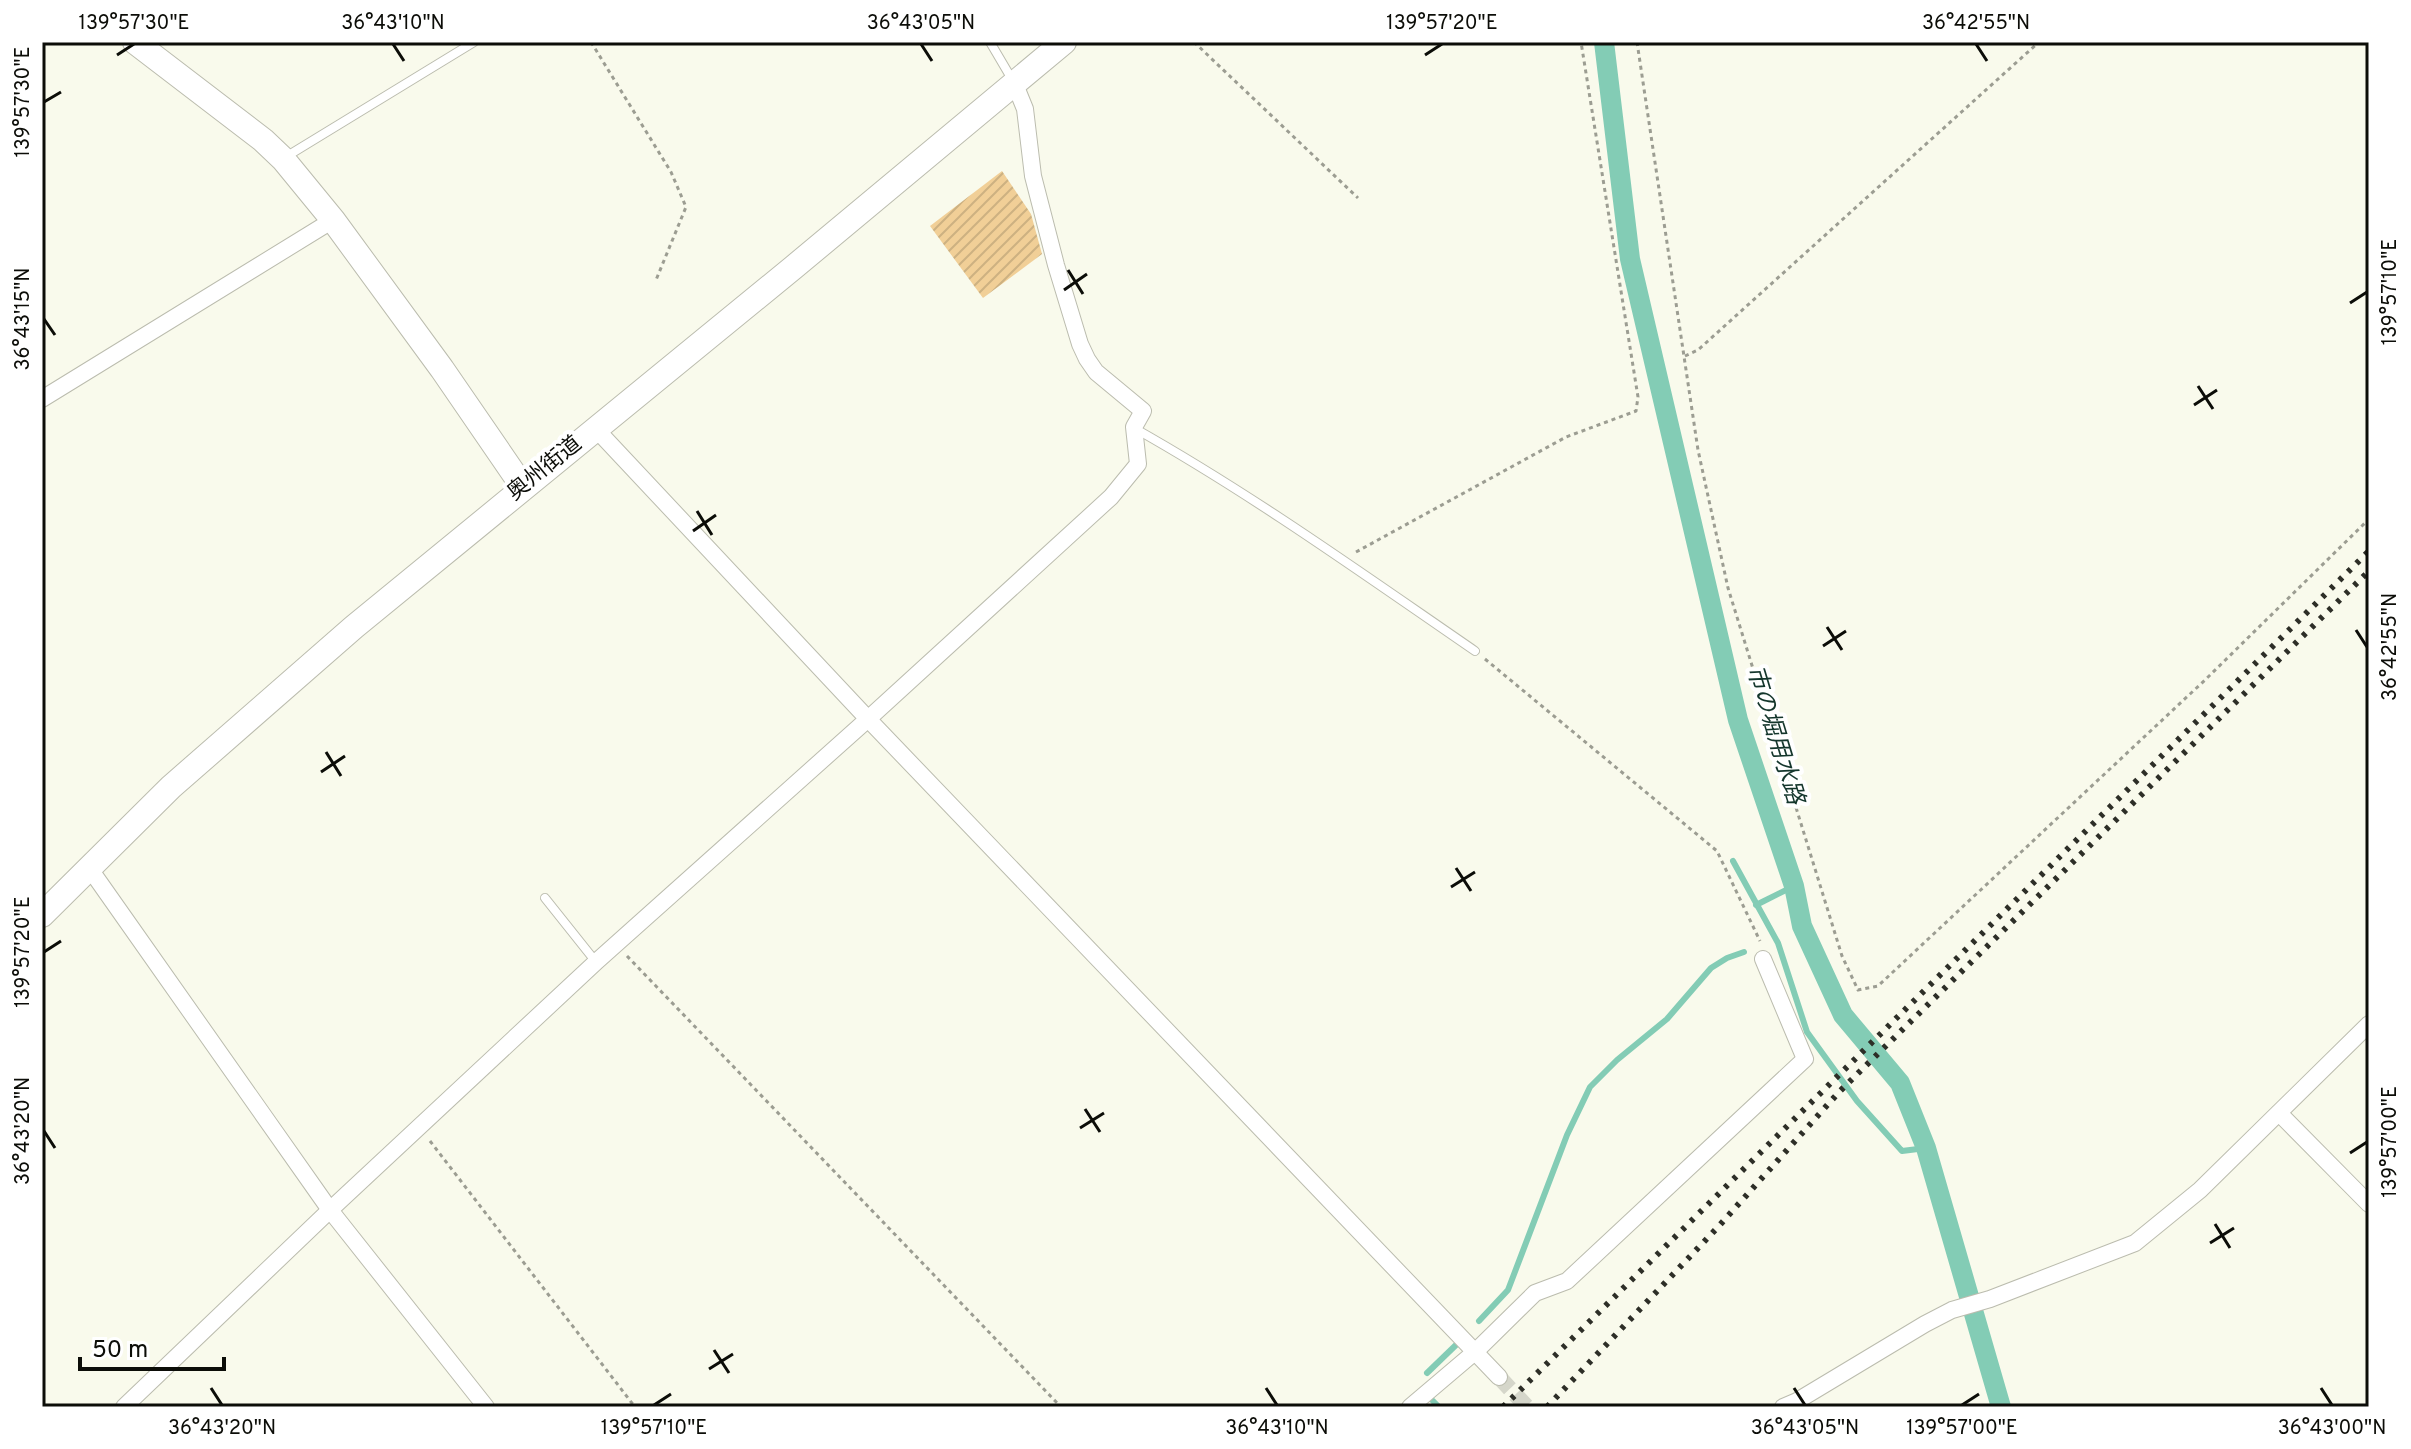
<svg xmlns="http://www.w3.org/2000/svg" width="2411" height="1449" font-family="Overpass,'Noto Sans JP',sans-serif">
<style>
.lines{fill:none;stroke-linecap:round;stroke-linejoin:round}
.stream{stroke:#83ccb5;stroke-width:6}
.canal{stroke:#83ccb5;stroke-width:20}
.building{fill:url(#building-hatch)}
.street-tunnel{stroke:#d5d6ca;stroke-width:16;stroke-dasharray:16 8;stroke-linecap:butt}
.lane-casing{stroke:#bbbcae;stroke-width:10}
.street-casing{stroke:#bbbcae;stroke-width:18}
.secondary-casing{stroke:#bbbcae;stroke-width:26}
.path{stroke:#9c9d92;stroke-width:3;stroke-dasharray:4 4;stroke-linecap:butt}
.lane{stroke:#fff;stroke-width:8}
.street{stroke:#fff;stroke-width:16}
.secondary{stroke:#fff;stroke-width:24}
.rail{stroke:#2d2e27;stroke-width:6;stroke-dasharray:4 8;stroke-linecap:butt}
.ticks{fill:none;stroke:#0c0d08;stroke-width:3}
.labels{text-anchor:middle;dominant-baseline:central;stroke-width:8;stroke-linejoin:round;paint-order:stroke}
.street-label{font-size:22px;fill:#0c0d08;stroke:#fff}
.water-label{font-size:24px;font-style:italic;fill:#14362c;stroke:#fff}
.neatline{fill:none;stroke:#0c0d08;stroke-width:3}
.ticks-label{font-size:20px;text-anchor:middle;fill:#0c0d08}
</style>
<defs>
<pattern id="building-hatch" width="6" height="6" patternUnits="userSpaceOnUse" patternTransform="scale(2)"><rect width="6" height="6" fill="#f1cf97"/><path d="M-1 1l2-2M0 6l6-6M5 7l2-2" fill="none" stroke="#cdb181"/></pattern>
</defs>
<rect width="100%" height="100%" fill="#f9faec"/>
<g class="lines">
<g class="stream">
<path d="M1733,861L1778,943L1807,1032L1857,1101L1902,1151L1926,1148"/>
<path d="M1756,905L1794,886"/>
<path d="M1479,1321L1508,1290L1567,1135L1590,1087L1617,1060L1667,1019L1711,968L1727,958L1744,952"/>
<path d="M1427,1373L1457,1344"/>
<path d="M1433,1401L1439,1407"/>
</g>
<path class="canal" d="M1604,42L1630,259L1738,720L1794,886L1802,926L1843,1015L1900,1083L1926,1148L2001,1407"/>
</g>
<path class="building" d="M1002,171L1031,214L1042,254L983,298L930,226Z"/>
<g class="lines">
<path class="street-tunnel" d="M1499,1377L1527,1407"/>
<defs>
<g id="lane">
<path d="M990,42L1013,81"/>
<path d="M284,158L474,42"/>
<path d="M1134,428C1253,495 1363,574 1475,651"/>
<path d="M545,898L596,962"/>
</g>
<g id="street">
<path d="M42,399L333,220"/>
<path d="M595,428L868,719L1499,1377"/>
<path d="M90,869L330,1210L486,1407"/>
<path d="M2279,1113L2369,1204"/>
<path d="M124,1407L330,1210L596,962L868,719L1111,497L1138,464L1134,427L1143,411L1096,372L1087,359L1080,344L1056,265L1033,176L1025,109L1014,82"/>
<path d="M1410,1407L1476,1351L1535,1293L1567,1281L1805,1059L1763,959"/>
<path d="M1783,1407L1797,1401L1925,1324L1952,1310L1990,1299L2135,1243L2200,1190L2369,1024"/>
</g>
<g id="secondary">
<path d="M135,42L263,140L283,159L333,220L442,369L523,487"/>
<path d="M42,915L171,787L354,627L794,267L1064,42"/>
</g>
</defs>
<use href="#lane" class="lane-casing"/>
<use href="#street" class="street-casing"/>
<use href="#secondary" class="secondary-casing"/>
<g class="path">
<path d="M591,42L671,172L686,207L656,280"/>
<path d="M1194,42L1358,198"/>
<path d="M1637,42L1698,450L1728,588L1842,956L1858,990L1878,986L2205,680L2369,519"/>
<path d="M1685,356L1698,350L2039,42"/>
<path d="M1356,552L1566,437L1636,411L1638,397L1581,42"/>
<path d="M1485,659L1717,851L1760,941"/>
<path d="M627,956L1061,1407"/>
<path d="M430,1141L635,1407"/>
</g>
<use href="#lane" class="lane"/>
<use href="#street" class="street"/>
<use href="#secondary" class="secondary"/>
<g class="rail">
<path d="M1503,1407L2369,551"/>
<path d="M1547,1407L1718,1227L1839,1092L2369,571"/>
</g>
</g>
<path class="ticks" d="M393,44L404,61M921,44L932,61M1976,44L1987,61M117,55L134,44M1425,55L1442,44M44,102L61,92M1068,270L1083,294M1064,290L1087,274M2350,303L2367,292M44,319L55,335M2198,386L2213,409M2194,405L2217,390M697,511L712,535M693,531L716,515M1827,627L1842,650M2356,630L2367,647M1823,646L1846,631M326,752L341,776M321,772L345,756M1456,868L1471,891M1451,887L1475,872M44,952L61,941M1085,1109L1100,1132M1080,1128L1104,1113M44,1131L55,1148M2350,1153L2367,1142M2215,1224L2230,1248M2210,1243L2234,1228M714,1350L729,1373M709,1369L733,1354M211,1388L222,1405M1266,1388L1277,1405M1794,1388L1805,1405M2321,1388L2332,1405M654,1405L671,1394M1962,1405L1979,1394"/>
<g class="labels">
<g class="street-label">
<text transform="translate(545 469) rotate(-39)">奥州街道</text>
</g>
<g class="water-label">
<text transform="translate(1774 735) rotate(73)">市の堀用水路</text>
</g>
</g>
<rect width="2411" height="1449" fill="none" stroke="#ffffff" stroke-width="88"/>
<path d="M80 1357v12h144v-12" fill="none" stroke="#0c0d08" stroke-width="4"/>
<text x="92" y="1357" font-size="24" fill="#0c0d08" stroke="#ffffff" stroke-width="6" paint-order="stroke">50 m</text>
<rect x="44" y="44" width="2323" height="1361" class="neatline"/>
<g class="ticks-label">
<text x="134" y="29">139°57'30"E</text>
<text x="393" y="29">36°43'10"N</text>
<text x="921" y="29">36°43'05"N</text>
<text x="1442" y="29">139°57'20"E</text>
<text x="1976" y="29">36°42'55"N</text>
<text transform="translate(22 102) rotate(-90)" y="7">139°57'30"E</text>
<text transform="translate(2389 292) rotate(-90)" y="7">139°57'10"E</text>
<text transform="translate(22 319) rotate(-90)" y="7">36°43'15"N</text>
<text transform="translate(2389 647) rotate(-90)" y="7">36°42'55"N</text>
<text transform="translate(22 952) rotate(-90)" y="7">139°57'20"E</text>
<text transform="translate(22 1131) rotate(-90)" y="7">36°43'20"N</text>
<text transform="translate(2389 1142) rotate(-90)" y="7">139°57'00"E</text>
<text x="222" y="1434">36°43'20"N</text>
<text x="654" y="1434">139°57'10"E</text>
<text x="1277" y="1434">36°43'10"N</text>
<text x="1805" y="1434">36°43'05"N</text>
<text x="1962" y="1434">139°57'00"E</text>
<text x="2332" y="1434">36°43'00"N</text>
</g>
</svg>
